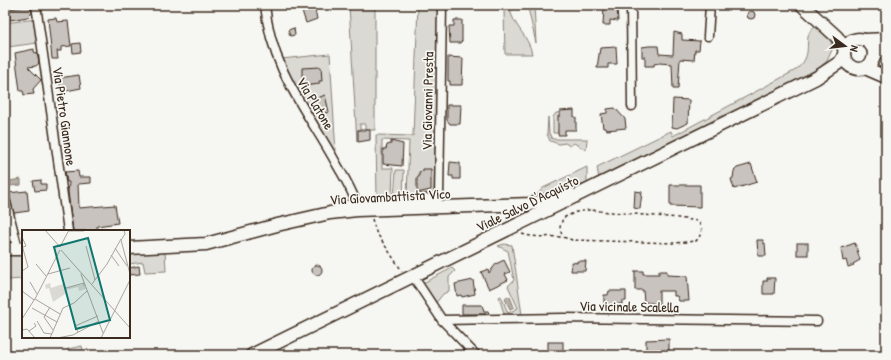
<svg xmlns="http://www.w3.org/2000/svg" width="891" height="360" font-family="'Patrick Hand',sans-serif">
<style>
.green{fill:#dad9d3;stroke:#8a8278}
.water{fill:#b6b0a9;stroke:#857a71}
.building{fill:#c8c3be;stroke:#3b2a1e}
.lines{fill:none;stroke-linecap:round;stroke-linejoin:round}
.street-casing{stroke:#3b2a1e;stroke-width:11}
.secondary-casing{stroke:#3b2a1e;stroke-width:15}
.path{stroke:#3b2a1e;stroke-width:1.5;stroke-dasharray:3 3;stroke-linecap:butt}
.street{stroke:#f6f6f2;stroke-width:8}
.secondary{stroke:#f6f6f2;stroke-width:12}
.labels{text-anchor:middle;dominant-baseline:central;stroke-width:3.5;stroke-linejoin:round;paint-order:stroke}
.street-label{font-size:14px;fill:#3b2a1e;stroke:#f6f6f2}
.inset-road{fill:none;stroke:#aba49d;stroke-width:1}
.view{fill:#0f766e;fill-opacity:0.15;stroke:#0f766e;stroke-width:2}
.inset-edge{fill:none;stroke:#3b2a1e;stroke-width:2}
</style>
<rect width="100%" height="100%" fill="#f6f6f2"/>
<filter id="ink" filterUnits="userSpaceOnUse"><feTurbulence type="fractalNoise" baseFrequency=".025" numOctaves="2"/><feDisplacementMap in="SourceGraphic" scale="8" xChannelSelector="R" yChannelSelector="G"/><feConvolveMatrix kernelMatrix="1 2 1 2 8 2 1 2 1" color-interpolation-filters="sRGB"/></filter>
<g filter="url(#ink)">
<g class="green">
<path d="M349,5H375V130H365V124H360V130H357V142Z"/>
<path d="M418,5H438L434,195L407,196L409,141L382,140V168H393L392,197L377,200L376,135L413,136Z"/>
<path d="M528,5H534L536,43L528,8Z"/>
<path d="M504,9H510C513,26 529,36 532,54H505Z"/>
<path d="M36,19L38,43L7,47L5,23Z"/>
<path d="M817,25L828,35L831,41L832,50L827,61L819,68L761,98L755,104L599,179L597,167L671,131L673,136L794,71C798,68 803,64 805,59C811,47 802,33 817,25Z"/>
<path d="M330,54L336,154L298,93L281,59Z"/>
<path d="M556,113H560L558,133H553V117Z"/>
<path d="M548,117L549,133L552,139H587L586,150L574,143L570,146L565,143L559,144L550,141L547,134Z"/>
<path d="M587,167V183L565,191L520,201L395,202L519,199L536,196L543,188Z"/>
<path d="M396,170H404L403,198L394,197Z"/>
<path d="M504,244L512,245L522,315L505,317L499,297L501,296L508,313L518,308L508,286L514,280L508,251L498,246Z"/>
<path d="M165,251L166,271L145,272L143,262L129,264V252Z"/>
<path d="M23,254V279L8,280L6,261L8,255Z"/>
<path d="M452,268L455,271L449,277V291L443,294L435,304L423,283Z"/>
<path d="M82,346L84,355H69L68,349Z"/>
</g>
<g class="water">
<path d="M21,179V185L10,186L9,181Z"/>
<path d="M507,296L510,297L514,307L510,309L505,299Z"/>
</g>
<g class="building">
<path d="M24,5L31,8L32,13L28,17L10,20L9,9L22,7Z"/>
<path d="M300,5H314L317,19L306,23Z"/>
<path d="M604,6L617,7L618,21L610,20V25H603Z"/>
<circle cx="751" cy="15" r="4"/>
<path d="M56,18L57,22L68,21L71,46L61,47V51H57L58,59H52L48,19Z"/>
<path d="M454,20H462V41L460,43H450L449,26H454Z"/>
<path d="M294,28L295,35L290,36L288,30Z"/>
<path d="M674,32L682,34V40L700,41L699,50H695L694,60L680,59L678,89H673L672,64L659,63L654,64V66H645V57H642V47L649,46H658L659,54L673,55Z"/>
<path d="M80,43L81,52L73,53L72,44Z"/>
<path d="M616,47L617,64H608V68H597L600,48Z"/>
<path d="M34,49V52L37,53L39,63L36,66L28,67L41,80L33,89L34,94L24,95L23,91H20L15,53Z"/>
<path d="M448,57L463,58L462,85H450V81H448Z"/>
<path d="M321,67L322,81H319V84L305,86L304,77L302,78V68Z"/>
<path d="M79,75L81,88L61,92L59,78Z"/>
<path d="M325,95L329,112L317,115L313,100Z"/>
<path d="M673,99L689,100L688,123L677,128L672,127Z"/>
<path d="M447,105H461L460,124H450L447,120Z"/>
<path d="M615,108L625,119L626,128L607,130L606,128H603L601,114L607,113V109Z"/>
<path d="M574,110V117H576V130H565V135H558V116H560V111Z"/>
<path d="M358,130H370V140L358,142Z"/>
<path d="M391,141L403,144L402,166L383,164V149H386L387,145L391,144Z"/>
<path d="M450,162L460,163V179H453V176H449Z"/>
<path d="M751,164L757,182L734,189L731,179L733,178L734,171L737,168Z"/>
<path d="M423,169H431V190L417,193V177H419V172L423,171Z"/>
<path d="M78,171L79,177H91V183L78,184L79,208L115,205L118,223L97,226V231H73L68,192L69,182H67L65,172Z"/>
<path d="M41,180V184H46V190L35,191L33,181Z"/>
<path d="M670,185H700V207L670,206Z"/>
<path d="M27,191L29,211L14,213L8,193Z"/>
<path d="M635,191L642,192L640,209L634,208Z"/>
<path d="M757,240H763V243H765L766,256H758Z"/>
<rect x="797" y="243" width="11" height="12"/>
<path d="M855,243L860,260L853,264L854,265L848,267L846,260L843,261L841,248Z"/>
<path d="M504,260L510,272L505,274L508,280L489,289L481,272L488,269L489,273L496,264Z"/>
<path d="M577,261H586L585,271H571L572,262L577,263Z"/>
<circle cx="317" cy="270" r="5"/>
<path d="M139,266L140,274L129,275V268Z"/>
<path d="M635,271H643V274H659V271H667V275L687,276L689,301H679L677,296H674V291H659V304L644,302L643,290H635Z"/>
<path d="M767,278H775L774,294H763V281H767Z"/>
<path d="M473,280L475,294L462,297L461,295L457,296L455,284Z"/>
<path d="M609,291H626V301H622V304L604,305V295H608Z"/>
<path d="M462,305H482L484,311H488L489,314H462Z"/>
<path d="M669,339V353L646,355V340Z"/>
<rect x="548" y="342" width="15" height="13"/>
</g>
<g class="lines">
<defs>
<g id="street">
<path d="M36,5L68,231"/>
<path d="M265,5C271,69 306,109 336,163C343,176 354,192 357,207"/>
<path d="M631,5L632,106"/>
<path d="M708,36L710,5"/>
<path d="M5,198L18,249"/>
<path d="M338,207L356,203L439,198L442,5"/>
<path d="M413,276L442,320L476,355"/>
<path d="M442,320L563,318L817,321"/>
</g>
<g id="secondary">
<path d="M802,5L837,37L845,49"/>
<circle cx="859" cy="54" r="15"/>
<path d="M865,40L886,39"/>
<path d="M875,53L886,48"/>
<path d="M865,68L886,77"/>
<path d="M129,248L206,244L277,225L330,213L357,210L531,204L570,194"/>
<path d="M5,249H23"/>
<path d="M252,355L816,78L840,62L844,56"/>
</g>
</defs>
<use href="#street" class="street-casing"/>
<use href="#secondary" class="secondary-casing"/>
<g class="path">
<path d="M372,219L376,232L402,271"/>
<path d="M522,234C541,240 555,233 572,240L675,243L696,241C702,234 704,229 698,221L678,218L589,210L576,212L563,218L560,227L562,236"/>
</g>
<use href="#street" class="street"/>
<use href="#secondary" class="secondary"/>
</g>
</g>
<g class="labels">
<g class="street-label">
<text transform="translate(427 101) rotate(-89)">Via Giovanni Presta</text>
<text transform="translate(316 103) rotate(59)">Via Platone</text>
<text transform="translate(65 116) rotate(82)">Via Pietro Giannone</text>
<text transform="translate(390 196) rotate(-3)">Via Giovambattista Vico</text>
<text transform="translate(527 203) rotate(-26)">Viale Salvo D'Acquisto</text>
<text transform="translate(629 306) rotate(1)">Via vicinale Scalella</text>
</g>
</g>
<g transform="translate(22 230)">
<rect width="108" height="108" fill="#f6f6f2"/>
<path d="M57,40L58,42L64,59L57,61L56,57L44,60L43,64L31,72L27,58L24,59L23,55L28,53L29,58L41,54L43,58L62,54Z" fill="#dad9d3"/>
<path class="inset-road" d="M23,0L38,17M102,0L103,4L99,10L108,44M47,1H62M0,7L4,16L1,17M0,15L6,37L0,41M64,16L73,50M38,17L47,0M93,18L105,36M39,20L108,98M89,25L97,36M14,34L24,46M26,44L48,38M59,44L81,103M8,52L15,64M70,54L85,34L99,9M44,58L62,53V56M0,61L12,70M13,69L38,84M28,77L22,87L31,100M10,78L35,92M0,89L14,67L38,20M15,91L22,103L30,104M0,100L5,99L13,108M7,101L14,96L12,93M56,102L53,96L76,86M28,108L41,78L52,73L65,61M35,108L51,105L77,91M79,108L108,50"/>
<path class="view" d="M66,8L88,90L54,99L32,17Z"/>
<rect width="108" height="108" class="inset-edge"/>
</g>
<rect width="891" height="360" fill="none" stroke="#f6f6f2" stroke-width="20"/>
<rect x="10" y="10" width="871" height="340" fill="none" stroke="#3b2a1e" stroke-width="1.5" filter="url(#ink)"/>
<g transform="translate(845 46) rotate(105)" stroke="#f6f6f2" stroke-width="3" paint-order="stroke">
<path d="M0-3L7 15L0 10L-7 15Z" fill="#3b2a1e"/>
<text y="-6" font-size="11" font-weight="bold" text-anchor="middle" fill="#3b2a1e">N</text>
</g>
</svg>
